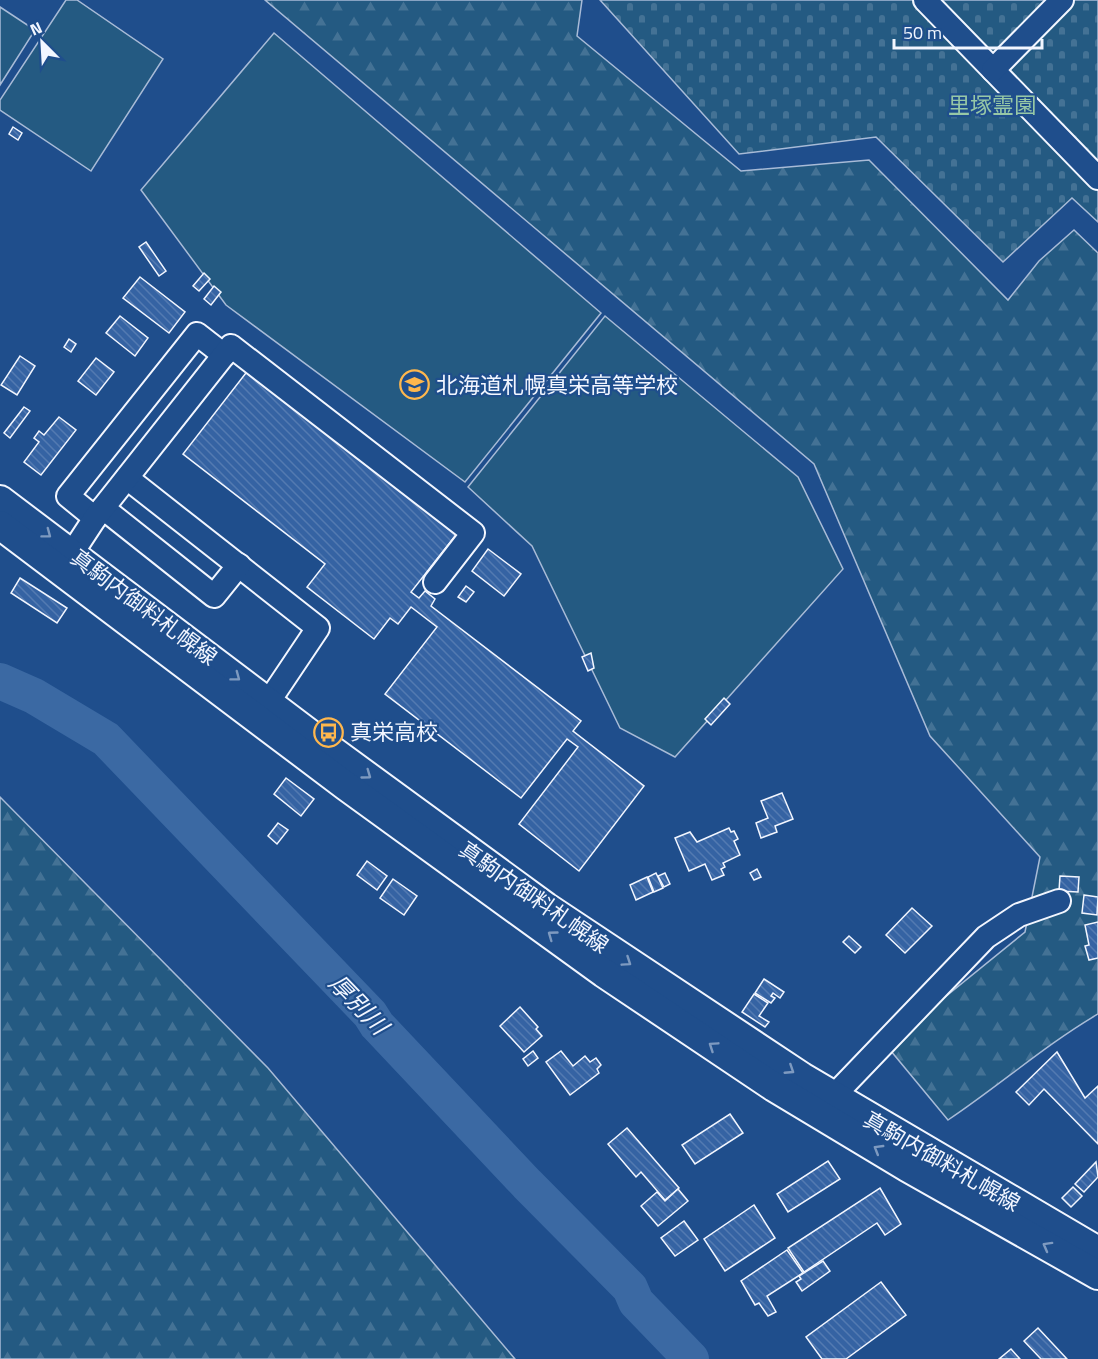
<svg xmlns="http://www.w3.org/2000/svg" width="1098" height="1359" font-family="'Titillium Web','Noto Sans JP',sans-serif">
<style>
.forest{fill:url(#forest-firs);stroke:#a8bbd7;stroke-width:1.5}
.cemetery{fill:url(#cemetery-stones);stroke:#a8bbd7;stroke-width:1.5}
.garden{fill:#245a82;stroke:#a8bbd7;stroke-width:1.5}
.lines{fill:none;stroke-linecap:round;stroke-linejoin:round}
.river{stroke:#3b69a3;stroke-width:36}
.building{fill:url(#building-back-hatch);stroke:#f2f6ff;stroke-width:1.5}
.minor-casing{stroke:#f2f6ff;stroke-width:26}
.major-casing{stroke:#f2f6ff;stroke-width:32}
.minor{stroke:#1f4e8c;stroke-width:22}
.major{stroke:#1f4e8c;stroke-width:28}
.oneway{stroke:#7e9ac0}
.labels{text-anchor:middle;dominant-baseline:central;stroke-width:4.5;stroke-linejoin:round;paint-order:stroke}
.park-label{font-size:22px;fill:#97c8a6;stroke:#1f4e8c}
.poi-label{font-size:22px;fill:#f2f6ff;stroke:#1f4e8c;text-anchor:start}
.street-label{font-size:22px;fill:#f2f6ff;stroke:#1f4e8c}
.water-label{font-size:24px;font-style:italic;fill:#f2f6ff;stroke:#1f4e8c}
</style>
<defs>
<pattern id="forest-firs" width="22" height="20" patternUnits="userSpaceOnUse" patternTransform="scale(1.5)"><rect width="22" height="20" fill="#245a82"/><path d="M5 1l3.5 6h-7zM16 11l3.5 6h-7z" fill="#447295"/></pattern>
<pattern id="cemetery-stones" width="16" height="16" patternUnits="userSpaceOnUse" patternTransform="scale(1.5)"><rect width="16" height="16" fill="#245a82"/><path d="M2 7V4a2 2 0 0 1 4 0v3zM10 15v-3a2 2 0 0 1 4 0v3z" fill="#447295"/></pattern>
<pattern id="building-back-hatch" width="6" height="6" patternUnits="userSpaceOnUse" patternTransform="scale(1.5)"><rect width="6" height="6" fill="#3563a3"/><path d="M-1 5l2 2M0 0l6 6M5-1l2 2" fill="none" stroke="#537ab1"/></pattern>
</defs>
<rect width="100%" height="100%" fill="#1f4e8c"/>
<g class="forest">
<path d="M265,0H582L577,36L741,171L869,160L1008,300L1039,261L1074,230L1098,253V1014C1045,1045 999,1086 948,1120L886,1045L1025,932L1040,857L930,736L814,464Z"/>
<path d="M0,797L268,1068L515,1359H0Z"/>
</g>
<path class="cemetery" d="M600,0H1098V222L1072,198L1003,262L876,137L739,154Z"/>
<g class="garden">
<path d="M66,0H77L163,59L91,171L0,110V100Z"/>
<path d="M0,7L35,30L0,85Z"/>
<path d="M274,33L601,313L465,482L226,305L141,190Z"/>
<path d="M605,316L798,477L843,569L675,757L620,728L532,546L468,487Z"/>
</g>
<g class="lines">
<path class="river" d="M0,681L34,696L106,739L370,1014L377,1025L527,1184L630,1288L636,1302L691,1359"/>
</g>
<g class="building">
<path d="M13,127L22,133L18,140L9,134Z"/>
<path d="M146,242L166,271L159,276L139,247Z"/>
<path d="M204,273L210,279L199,291L193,286Z"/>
<path d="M140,277L185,312L169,333L123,298Z"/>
<path d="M214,286L221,292L211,305L204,299Z"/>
<path d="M120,316L148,338L135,356L106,333Z"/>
<path d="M69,339L76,344L71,352L64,347Z"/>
<path d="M20,356L35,366L17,395L1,385Z"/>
<path d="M96,358L114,372L96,395L78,381Z"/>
<path d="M249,369L459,531L411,592L419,598L425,591L435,599L431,606L581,721L573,731L644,786L579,871L519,824L578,747L567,739L521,798L385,694L437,627L411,607L398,624L390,618L374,639L307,587L325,564L183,454Z"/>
<path d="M24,407L30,411L10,438L4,433Z"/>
<path d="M59,417L76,430L41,475L24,462L39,442L34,438L39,431L44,435Z"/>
<path d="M488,549L521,574L504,596L472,571Z"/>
<path d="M20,578L67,608L57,623L11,593Z"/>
<path d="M466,586L474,592L466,602L458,597Z"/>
<path d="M591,653L594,668L588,671L582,657Z"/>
<path d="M724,698L730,704L711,725L705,719Z"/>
<path d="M286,778L314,799L301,816L274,794Z"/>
<path d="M782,793L793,819L775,826L777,832L761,838L756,823L768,818L761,801Z"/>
<path d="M278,823L288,830L277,844L268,836Z"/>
<path d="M729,828L731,832L734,831L738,839L734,841L740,855L723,863L725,867L721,869L724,875L712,880L705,864L689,871L675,838L690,832L697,842Z"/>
<path d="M367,861L387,876L377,890L357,875Z"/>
<path d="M757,869L761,877L754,880L750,873Z"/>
<path d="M656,873L663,888L654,892L648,877Z"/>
<path d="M665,873L670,884L664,887L658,876Z"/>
<path d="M1060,876L1079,877L1078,892L1059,891Z"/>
<path d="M647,877L653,892L636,900L630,885Z"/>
<path d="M393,879L417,896L404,915L380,898Z"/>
<path d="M1084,895L1098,897L1097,915L1082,913Z"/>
<path d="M912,908L932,926L905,953L886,935Z"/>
<path d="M1098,922V958L1089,960L1085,946L1089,945L1085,925Z"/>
<path d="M849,936L861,947L855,953L843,942Z"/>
<path d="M764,979L784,992L780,998L773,993L771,996L775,998L771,1003L755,993Z"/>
<path d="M754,994L768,1003L759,1016L769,1022L765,1027L742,1012Z"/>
<path d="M520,1007L538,1027L536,1029L542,1036L524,1052L500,1026Z"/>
<path d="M533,1051L538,1058L528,1066L523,1059Z"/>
<path d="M561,1051L573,1066L585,1056L590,1062L596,1058L601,1065L597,1069L599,1073L570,1095L546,1062Z"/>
<path d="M1057,1052L1085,1098L1098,1086V1144L1044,1089L1029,1105L1016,1092Z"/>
<path d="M730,1114L743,1133L695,1164L682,1145Z"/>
<path d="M627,1128L679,1188L665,1200L641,1172L636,1177L608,1144Z"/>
<path d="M828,1161L840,1179L788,1212L777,1194Z"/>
<path d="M1096,1162L1098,1177L1084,1192L1075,1184Z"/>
<path d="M1073,1187L1082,1196L1071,1207L1062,1198Z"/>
<path d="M880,1188L901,1224L885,1235L877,1223L804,1272L788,1248Z"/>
<path d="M678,1189L688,1201L658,1226L641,1206L657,1192L665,1201Z"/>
<path d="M754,1205L775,1238L725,1271L704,1239Z"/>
<path d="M684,1221L698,1240L675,1256L661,1238Z"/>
<path d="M787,1250L803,1273L767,1296L776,1312L768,1316L759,1303L755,1305L741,1281Z"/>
<path d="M823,1261L830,1271L802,1291L796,1282L801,1279L799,1276Z"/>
<path d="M881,1282L906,1315L846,1359H822L806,1337Z"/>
<path d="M1038,1328L1067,1359H1041L1024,1341Z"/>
<path d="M1011,1349L1020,1359H999Z"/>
</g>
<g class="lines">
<defs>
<g id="minor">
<path d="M925,0L1098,178"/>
<path d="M993,70L1062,0"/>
<path d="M127,478L318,628L269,701"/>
<path d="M103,508L214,596L239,565"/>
<path d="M95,518L68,496L197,334L224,355"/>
<path d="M72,553L95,518L231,346L473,533L435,582"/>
<path d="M823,1107L986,937L1019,915L1059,901"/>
</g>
<g id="major">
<path d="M0,500L319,741L546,907L802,1077L1098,1251"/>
<path d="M0,525L346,786L604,973L774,1087L907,1167L1098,1275"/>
</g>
</defs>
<use href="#minor" class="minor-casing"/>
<use href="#major" class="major-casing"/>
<use href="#minor" class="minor"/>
<use href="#major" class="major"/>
</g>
<defs><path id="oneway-chevron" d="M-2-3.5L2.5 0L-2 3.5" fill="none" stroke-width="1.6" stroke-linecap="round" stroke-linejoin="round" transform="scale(1.5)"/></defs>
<g class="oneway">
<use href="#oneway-chevron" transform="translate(47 534) rotate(37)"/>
<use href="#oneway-chevron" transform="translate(236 677) rotate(37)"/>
<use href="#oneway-chevron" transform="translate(367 775) rotate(36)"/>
<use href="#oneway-chevron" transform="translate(552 935) rotate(-144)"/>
<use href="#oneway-chevron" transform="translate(627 962) rotate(34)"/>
<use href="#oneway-chevron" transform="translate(713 1046) rotate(-146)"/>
<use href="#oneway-chevron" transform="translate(790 1070) rotate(33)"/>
<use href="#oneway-chevron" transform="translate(878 1149) rotate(-149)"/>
<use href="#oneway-chevron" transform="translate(1047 1246) rotate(-151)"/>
</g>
<defs>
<symbol id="school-ring" viewBox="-11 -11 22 22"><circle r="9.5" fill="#1f4e8c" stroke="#ffb74d" stroke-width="1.5"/><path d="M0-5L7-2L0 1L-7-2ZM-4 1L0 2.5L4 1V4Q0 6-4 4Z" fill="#ffb74d"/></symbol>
<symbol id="bus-ring" viewBox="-11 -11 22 22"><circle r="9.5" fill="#1f4e8c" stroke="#ffb74d" stroke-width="1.5"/><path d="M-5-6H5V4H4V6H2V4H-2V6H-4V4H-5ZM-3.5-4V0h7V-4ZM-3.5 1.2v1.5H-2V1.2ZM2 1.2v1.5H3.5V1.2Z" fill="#ffb74d"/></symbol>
</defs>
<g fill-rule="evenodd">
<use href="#school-ring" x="398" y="368" width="33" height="33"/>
<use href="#bus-ring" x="312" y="716" width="33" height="33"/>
</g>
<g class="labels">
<g class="park-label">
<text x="992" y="105">里塚霊園</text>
</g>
<g class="poi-label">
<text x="436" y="385">北海道札幌真栄高等学校</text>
<text x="350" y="732">真栄高校</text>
</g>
<g class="street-label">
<text transform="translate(144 607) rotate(37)">真駒内御料札幌線</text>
<text transform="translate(534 897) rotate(35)">真駒内御料札幌線</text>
<text transform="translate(942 1161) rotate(30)">真駒内御料札幌線</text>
</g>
<g class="water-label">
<text transform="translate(359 1004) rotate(46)">厚別川</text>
</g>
</g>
<g transform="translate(42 42) rotate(336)" stroke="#1f4e8c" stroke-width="4.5" paint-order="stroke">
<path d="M0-4.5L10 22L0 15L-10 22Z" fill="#f2f6ff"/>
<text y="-9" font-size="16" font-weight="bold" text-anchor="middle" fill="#f2f6ff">N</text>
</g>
<path d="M894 39v9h148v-9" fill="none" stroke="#f2f6ff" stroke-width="3"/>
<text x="903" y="39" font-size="18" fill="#f2f6ff" stroke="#1f4e8c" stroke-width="4.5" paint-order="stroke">50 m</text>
</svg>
